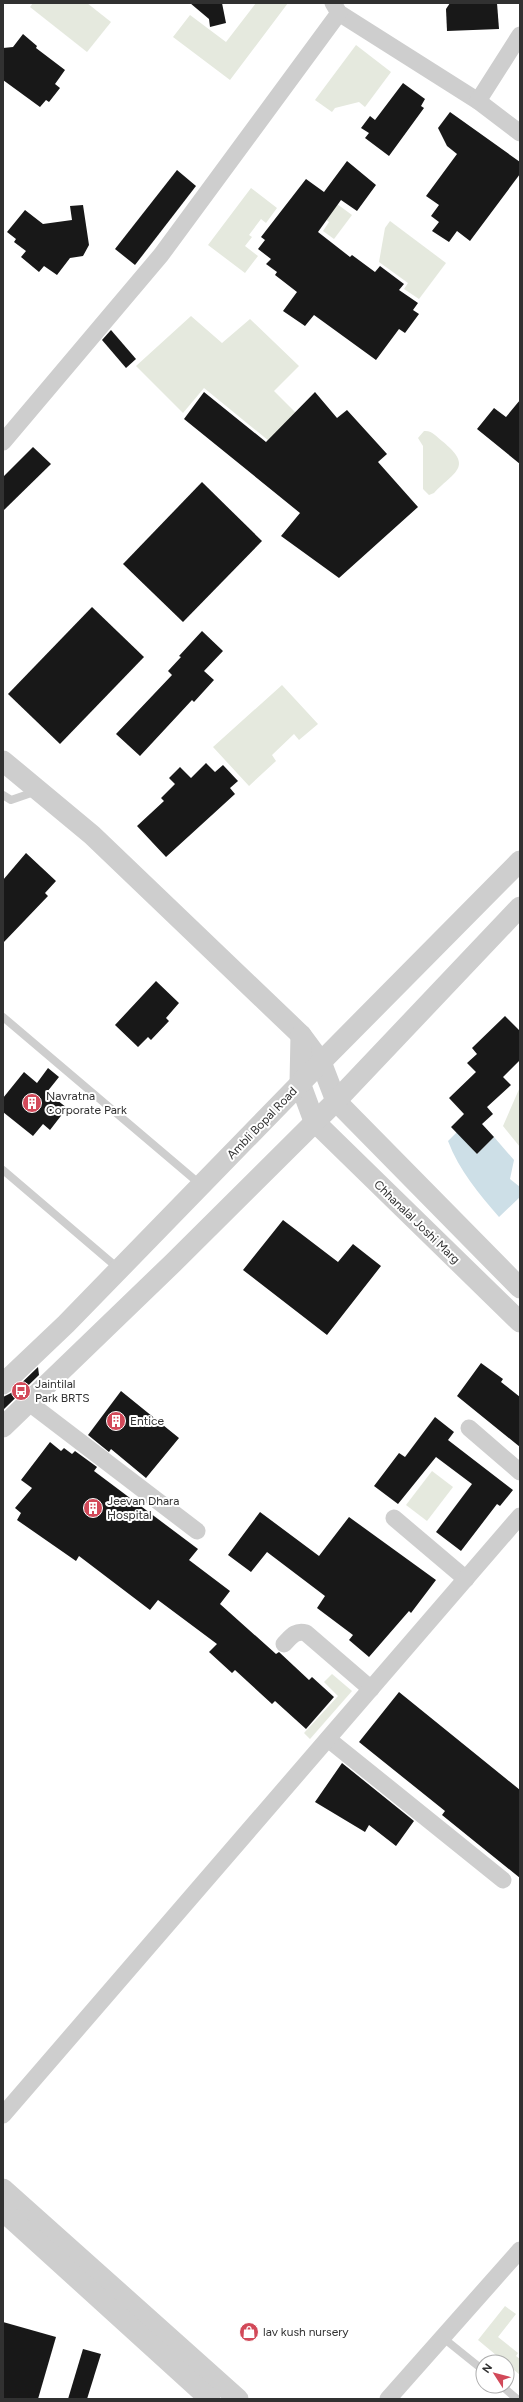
<svg xmlns="http://www.w3.org/2000/svg" width="523" height="2402" font-family="Figtree,sans-serif">
<style>
.green{fill:#e5e9de}
.water{fill:#cddfe7}
.building{fill:#181818}
.lines{fill:none;stroke-linecap:round;stroke-linejoin:round}
.service{stroke:#cecece;stroke-width:8}
.minor{stroke:#cecece;stroke-width:17}
.tertiary{stroke:#cecece;stroke-width:21}
.labels{text-anchor:middle;dominant-baseline:central;stroke-width:4;stroke-linejoin:round;paint-order:stroke}
.poi-label{font-size:12px;fill:#313131;stroke:#fff;text-anchor:start}
.street-label{font-size:12px;fill:#313131;stroke:#fff}
</style>
<rect width="100%" height="100%" fill="#fff"/>
<g class="green">
<path d="M33,3H87L111,22L87,52L30,7Z"/>
<path d="M256,3H288L230,80L173,37L190,15L226,42Z"/>
<path d="M356,45L391,72L365,107L359,102L335,108L332,112L315,100Z"/>
<path d="M251,188L277,208L266,223L261,219L249,235L252,237L245,246L258,256L245,273L208,245Z"/>
<path d="M322,193L352,215L334,239L323,231L329,222L311,208Z"/>
<path d="M390,221L446,263L419,299L404,289L408,283L379,262L385,228Z"/>
<path d="M191,316L222,343L250,319L299,366L274,391L296,413L269,441L204,388L183,413L136,366Z"/>
<path d="M424,431C432,430 437,437 442,441C474,467 455,471 434,493L429,495L423,489V446L418,438Z"/>
<path d="M282,685L318,724L299,740L294,734L272,755L276,761L249,786L213,747Z"/>
<path d="M520,1087V1147L503,1126Z"/>
<path d="M432,1471L453,1487L427,1521L406,1505Z"/>
<path d="M332,1674L352,1691L310,1739L304,1733L338,1696L324,1682Z"/>
<path d="M505,2306L516,2314L498,2337L518,2353L516,2356L520,2359V2375L478,2340Z"/>
</g>
<path class="water" d="M457,1132L477,1154L494,1137L514,1160L510,1179L520,1187V1197L499,1217C479,1194 459,1170 448,1141Z"/>
<g class="building">
<path d="M190,3H222L226,23L210,27L209,19Z"/>
<path d="M450,3H497L499,29L447,31L446,9Z"/>
<path d="M23,34L37,46L36,48L65,70L55,84L60,88L49,102L46,100L40,107L3,80V48L13,47Z"/>
<path d="M403,83L425,99L421,106L424,108L389,156L365,138L369,133L361,128L370,116L375,120Z"/>
<path d="M450,112L520,162V174L470,241L457,231L449,242L432,231L439,222L431,216L439,205L426,196L457,154L447,146L438,128Z"/>
<path d="M347,161L376,185L357,211L341,200L318,232L350,257L352,255L375,272L380,266L404,284L399,290L418,303L413,310L419,314L405,333L399,329L376,360L314,315L305,326L283,311L297,292L275,275L277,272L266,264L271,259L258,249L265,240L261,237L306,179L324,192Z"/>
<path d="M177,170L196,186L135,265L115,249Z"/>
<path d="M83,205L89,245L83,256L70,258L57,275L44,266L39,272L21,257L26,251L14,242L16,239L7,232L25,210L43,224L72,220L70,206Z"/>
<path d="M111,330L136,359L126,368L102,340Z"/>
<path d="M204,392L266,442L315,392L337,418L347,410L387,454L378,462L418,507L339,578L281,536L300,513L184,419Z"/>
<path d="M520,400V464L477,429L494,408L506,417Z"/>
<path d="M33,447L51,464L3,511V477Z"/>
<path d="M202,482L262,541L183,622L123,564Z"/>
<path d="M92,607L144,657L60,744L8,694Z"/>
<path d="M202,631L223,651L204,671L214,680L194,702L192,700L140,756L116,734L172,675L168,671L181,657L179,656Z"/>
<path d="M206,763L215,772L223,765L238,781L230,788L235,794L166,857L137,826L164,801L161,798L175,784L169,778L180,767L191,778Z"/>
<path d="M26,853L56,881L45,893L48,896L3,943V880Z"/>
<path d="M156,981L179,1003L166,1018L169,1021L151,1040L148,1037L138,1047L115,1025Z"/>
<path d="M505,1016L520,1031V1060L503,1077L511,1085L487,1107L493,1114L482,1124L494,1137L477,1154L451,1127L464,1114L449,1098L476,1072L467,1063L477,1054L472,1048Z"/>
<path d="M48,1068L59,1077L47,1092L67,1108L50,1130L43,1124L33,1136L3,1112V1098L24,1072L37,1083Z"/>
<path d="M283,1220L338,1262L353,1244L381,1266L327,1335L243,1270Z"/>
<path d="M481,1363L503,1379L501,1382L520,1397V1447L457,1396Z"/>
<path d="M38,1367L39,1375L3,1410V1397L11,1393Z"/>
<path d="M121,1391L179,1438L146,1478L111,1449L109,1452L88,1435Z"/>
<path d="M435,1417L454,1432L448,1440L513,1490L500,1506L497,1504L461,1551L436,1532L472,1484L436,1457L398,1504L374,1486L399,1453L405,1457Z"/>
<path d="M50,1442L61,1451L64,1448L72,1454L75,1451L97,1467L94,1471L198,1549L189,1560L230,1591L220,1604L276,1654L279,1652L309,1680L312,1677L334,1697L306,1729L275,1701L272,1704L235,1670L232,1673L209,1652L217,1644L158,1600L150,1610L79,1556L76,1561L17,1520L21,1513L15,1508L32,1488L21,1480Z"/>
<path d="M260,1512L319,1556L349,1517L436,1580L411,1613L409,1611L369,1657L349,1640L353,1635L317,1608L325,1596L267,1552L251,1572L228,1555Z"/>
<path d="M399,1692L520,1790V1878L442,1815L445,1811L359,1742Z"/>
<path d="M342,1763L414,1821L396,1846L369,1825L365,1832L315,1802Z"/>
<path d="M3,2322L56,2337L38,2399H3Z"/>
<path d="M83,2349L101,2354L87,2399H68Z"/>
</g>
<g class="lines">
<g class="service">
<path d="M3,795L11,800L37,791"/>
<path d="M3,1017L201,1185"/>
<path d="M3,1170L119,1269"/>
<path d="M442,2337L483,2370"/>
<path d="M502,2386L517,2399"/>
</g>
<g class="minor">
<path d="M333,3L339,13L478,101"/>
<path d="M520,35L478,101L520,133"/>
<path d="M3,442L161,255L339,13"/>
<path d="M28,1402L197,1531"/>
<path d="M469,1428L520,1472"/>
<path d="M394,1518L466,1579"/>
<path d="M284,1644C291,1637 295,1630 306,1633L371,1689"/>
<path d="M328,1739L503,1880"/>
<path d="M3,2115L520,1516"/>
<path d="M388,2399L520,2250"/>
</g>
<g class="tertiary">
<path d="M3,761L92,835L301,1035L321,1062L336,1101L520,1288"/>
<path d="M301,1035L300,1083L314,1121L520,1322"/>
<path d="M3,1384L66,1324L321,1062L520,861"/>
<path d="M3,1427L173,1263L336,1101L520,907"/>
<path d="M3,2189L238,2399"/>
<path d="M3,2211L210,2399"/>
</g>
</g>
<defs>
<symbol id="building-disc" viewBox="-11 -11 22 22"><circle r="9.5" fill="#d24959" stroke="#fff"/><path d="M-4-6H4V6H1V3H-1V6H-4ZM-2.5-4.3h1.7v1.8h-1.7ZM.8-4.3h1.7v1.8H.8ZM-2.5-1h1.7V.8h-1.7ZM.8-1h1.7V.8H.8Z" fill="#fff"/></symbol>
<symbol id="bus-disc" viewBox="-11 -11 22 22"><circle r="9.5" fill="#d24959" stroke="#fff"/><path d="M-5-6H5V4H4V6H2V4H-2V6H-4V4H-5ZM-3.5-4V0h7V-4ZM-3.5 1.2v1.5H-2V1.2ZM2 1.2v1.5H3.5V1.2Z" fill="#fff"/></symbol>
<symbol id="shop-disc" viewBox="-11 -11 22 22"><circle r="9.5" fill="#d24959" stroke="#fff"/><path d="M-5-2.5h2.3a2.7 3.5 0 0 1 5.4 0H5L5.5 6h-11ZM-1.5-2.5h3a1.5 2.3 0 0 0-3 0Z" fill="#fff"/></symbol>
</defs>
<g fill-rule="evenodd">
<use href="#building-disc" x="21" y="1092" width="22" height="22"/>
<use href="#bus-disc" x="10" y="1380" width="22" height="22"/>
<use href="#building-disc" x="105" y="1410" width="22" height="22"/>
<use href="#building-disc" x="82" y="1497" width="22" height="22"/>
<use href="#shop-disc" x="238" y="2321" width="22" height="22"/>
</g>
<g class="labels">
<g class="poi-label">
<text x="46" y="1096">Navratna<tspan x="46" dy="14">Corporate Park</tspan></text>
<text x="35" y="1384">Jaintilal<tspan x="35" dy="14">Park BRTS</tspan></text>
<text x="130" y="1421">Entice</text>
<text x="107" y="1501">Jeevan Dhara<tspan x="107" dy="14">Hospital</tspan></text>
<text x="263" y="2332">lav kush nursery</text>
</g>
<g class="street-label">
<text transform="translate(262 1123) rotate(-46)">Ambli Bopal Road</text>
<text transform="translate(417 1222) rotate(44)">Chhanalal Joshi Marg</text>
</g>
</g>
<rect width="523" height="2402" fill="none" stroke="#313131" stroke-width="8"/>
<g transform="translate(495 2374) rotate(306)"><circle r="19" fill="#ffffff" stroke="#adadad"/>
<path d="M0-3L7 15L0 10L-7 15Z" fill="#d24959"/>
<text y="-6" font-size="11" font-weight="bold" text-anchor="middle" fill="#313131">N</text>
</g>
</svg>
